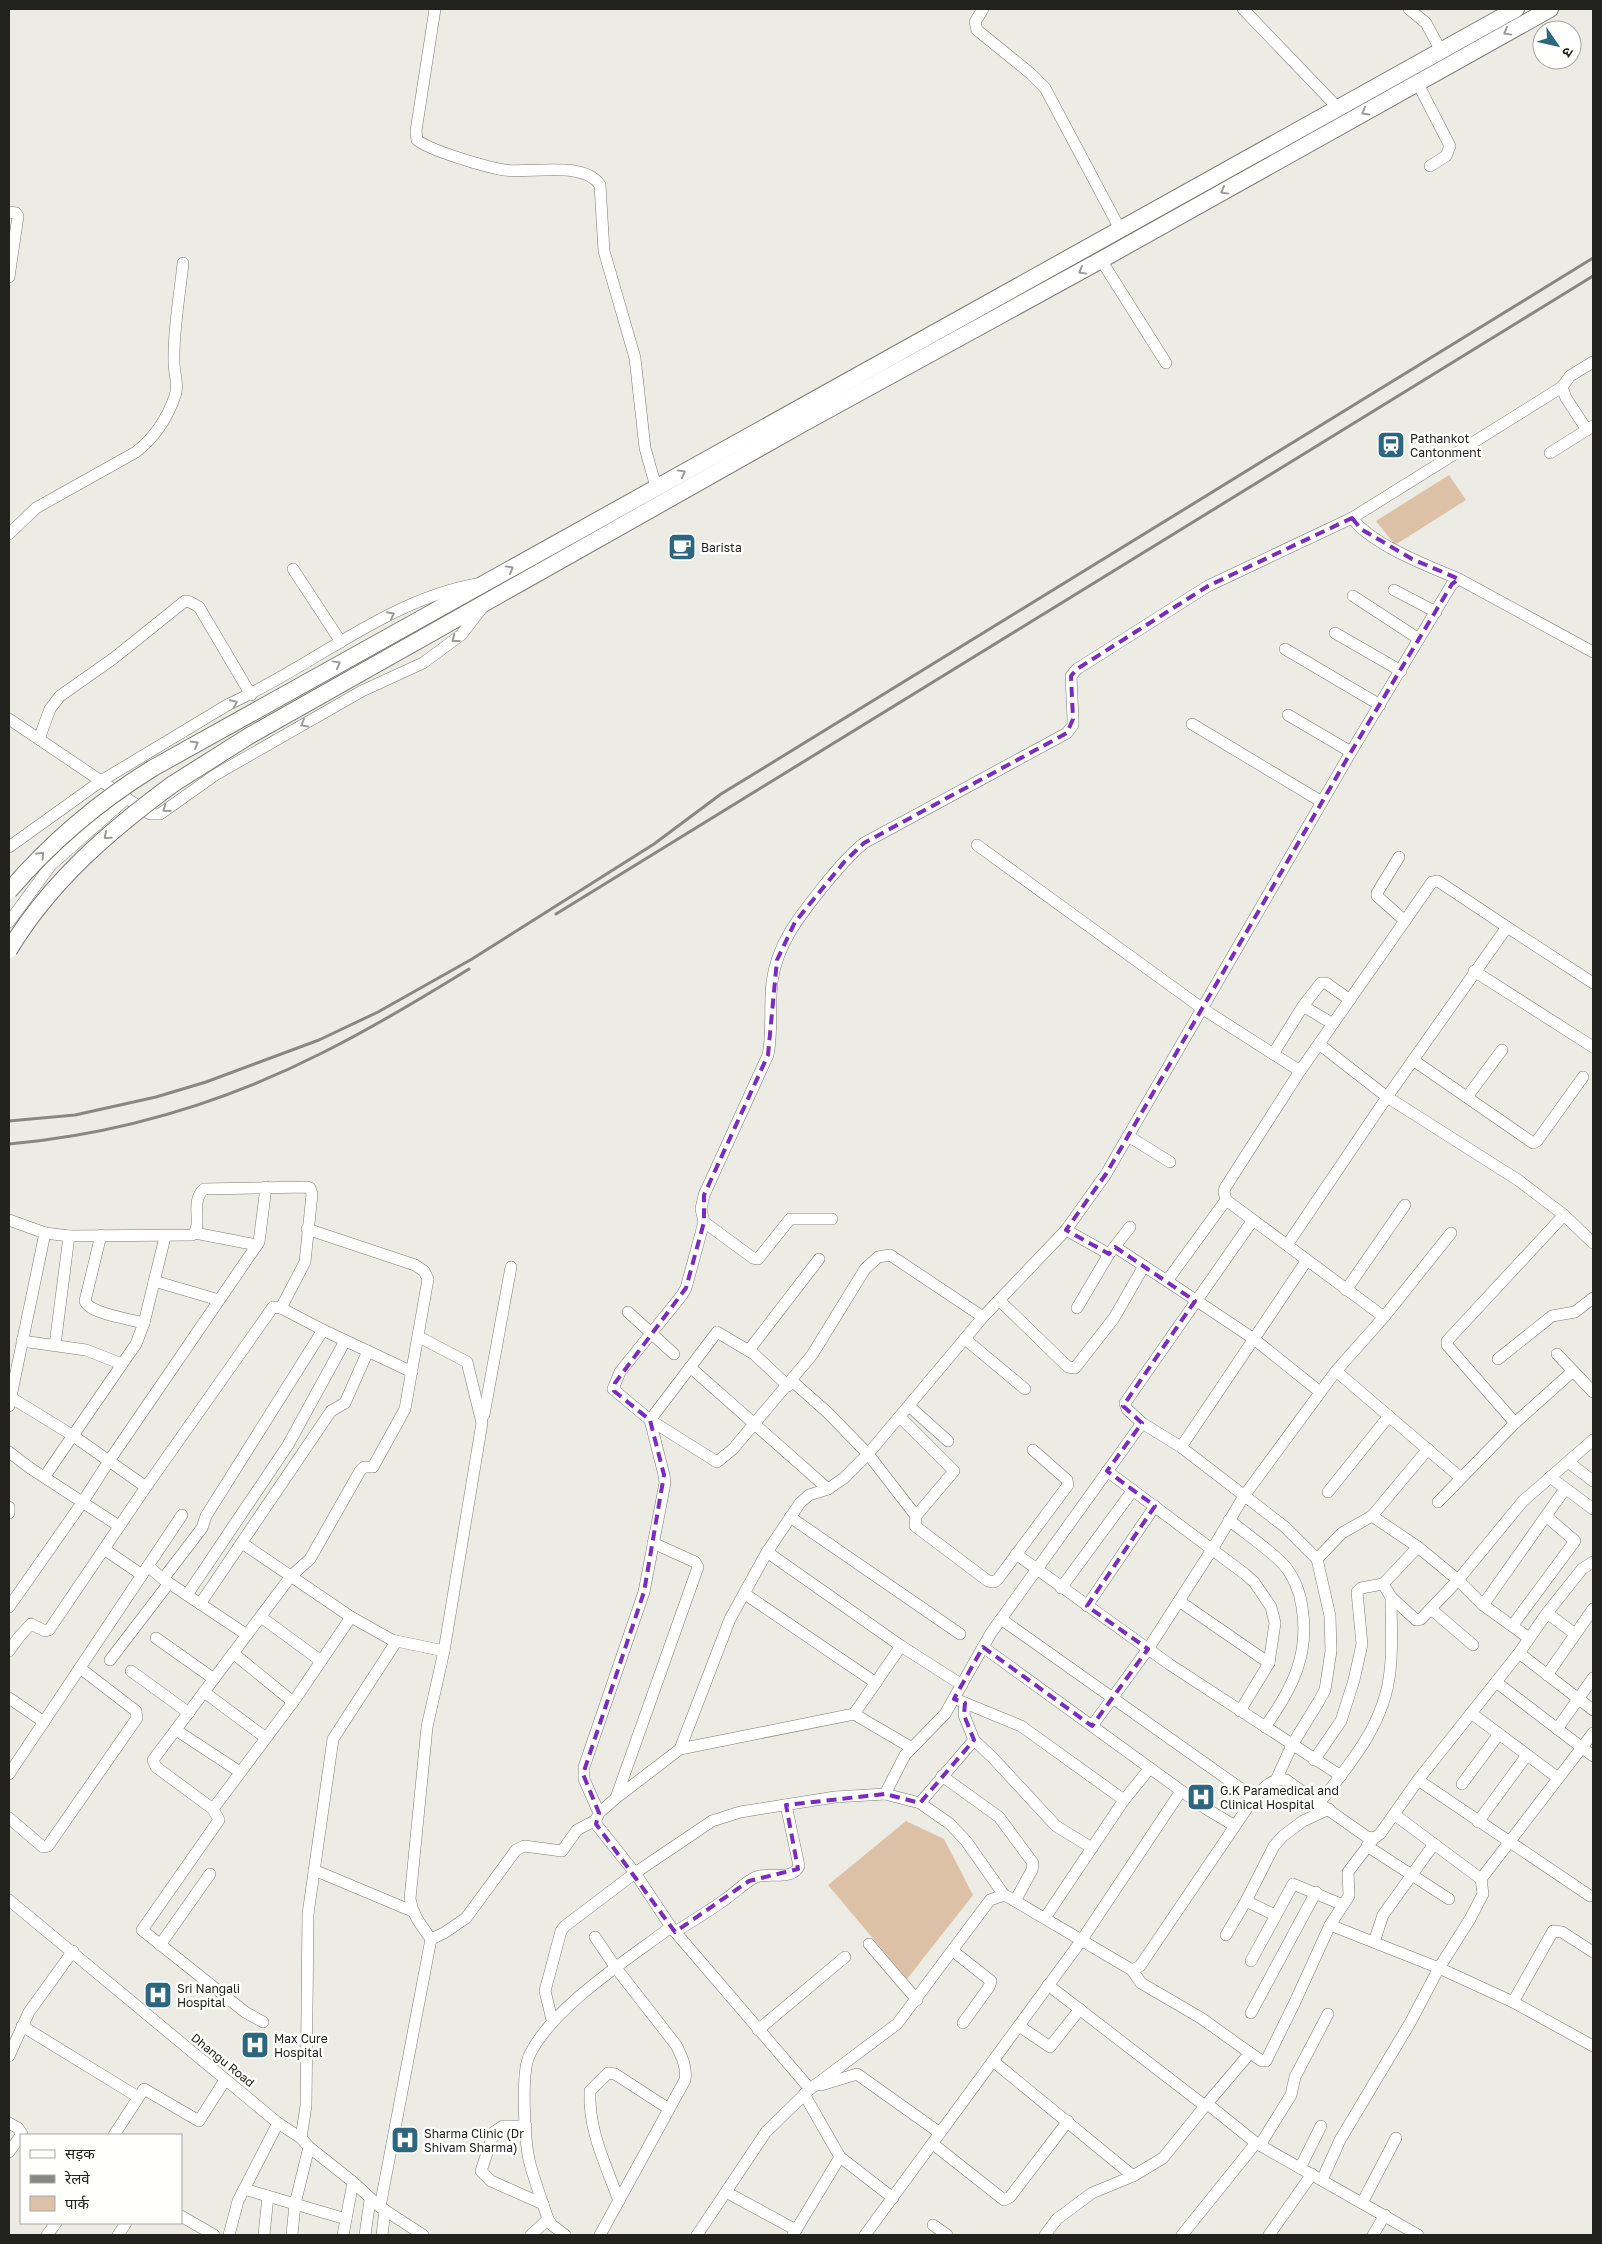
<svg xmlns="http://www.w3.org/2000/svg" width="1602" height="2244" font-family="'Golos Text','Noto Sans Devanagari',sans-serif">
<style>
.green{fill:#ddc1a7}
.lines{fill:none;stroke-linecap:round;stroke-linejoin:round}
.minor-casing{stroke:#7b7b75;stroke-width:12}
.highway-casing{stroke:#7b7b75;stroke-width:18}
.minor{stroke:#fff;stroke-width:11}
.highway{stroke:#fff;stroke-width:16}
.rail{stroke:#888883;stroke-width:3}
.highway-bridge-casing{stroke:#7b7b75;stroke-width:18;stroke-linecap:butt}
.highway-bridge{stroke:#fff;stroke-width:16}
.oneway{stroke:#9b9b9a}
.marked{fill:none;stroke:#7b2cbf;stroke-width:4;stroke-dasharray:10 6;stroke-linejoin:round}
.labels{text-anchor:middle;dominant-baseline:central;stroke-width:5;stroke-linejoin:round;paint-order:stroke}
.poi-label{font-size:12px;fill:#21211e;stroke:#fffffe;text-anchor:start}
.street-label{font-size:12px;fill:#21211e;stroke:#fffffe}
</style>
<rect width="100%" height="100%" fill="#ecece5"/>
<g class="green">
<path d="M1449,475L1466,500L1395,545L1376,521Z"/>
<path d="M906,1821L944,1839L973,1895L907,1979L828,1885Z"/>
</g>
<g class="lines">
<defs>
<g id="minor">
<path d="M435,9L416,131L417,140C431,151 486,167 504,170C529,174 584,160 600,185L604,251L635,358L645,448L656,487"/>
<path d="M983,9L975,22L977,30L1030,73L1045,88L1120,229"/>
<path d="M1243,9L1339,109"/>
<path d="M1409,9L1426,23L1441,51"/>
<path d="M1417,82L1450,146L1446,156L1430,166"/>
<path d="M9,212L16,213L18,216L9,277"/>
<path d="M1101,260L1166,363"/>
<path d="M1587,430L1566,398L1562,387L1570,376L1593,362"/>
<path d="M1550,453L1593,426"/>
<path d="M1352,518C1372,545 1428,566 1459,579"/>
<path d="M9,534L36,508L136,452C154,438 167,419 175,396C179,385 174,374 174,362C173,331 180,294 183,263"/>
<path d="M293,569L341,642"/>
<path d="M1394,590L1436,612"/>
<path d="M1353,596L1419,639"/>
<path d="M1335,633L1401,671"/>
<path d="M1285,649L1380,705"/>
<path d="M1288,715L1351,752"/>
<path d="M9,719L150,814H160L215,775L362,691L423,663L461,635L482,608"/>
<path d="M1192,724L1322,802"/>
<path d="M39,739L50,709L60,696L114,658L185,601L190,602L199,607L251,695"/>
<path d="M977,845L1203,1009L1300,1071"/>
<path d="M9,847L101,781L229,704C312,667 386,600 477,584"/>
<path d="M1399,857L1377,893V896L1405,921"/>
<path d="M9,922L51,865L127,798"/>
<path d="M1474,971L1593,1047"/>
<path d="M1303,1006L1333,1024"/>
<path d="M1319,1044L1387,1097L1518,1180L1564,1215L1593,1243"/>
<path d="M1273,1054L1303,1006L1321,983H1326L1350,1000"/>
<path d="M1413,1060L1533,1143L1537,1141L1583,1077"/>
<path d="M1467,1097L1502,1050"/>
<path d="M1128,1136L1170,1162"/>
<path d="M1226,1200L1167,1281L1254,1339L1320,1392"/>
<path d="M832,1219H790L758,1259L753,1258L704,1222L701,1209L704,1195L768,1055C773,1031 769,1006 772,982C777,944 799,917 822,888C835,872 848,856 864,843L1067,733L1073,725V719L1071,676L1077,669L1208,586L1352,518L1562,387"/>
<path d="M9,1220L45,1233L69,1236L192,1235C204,1226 189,1202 204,1189L307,1187L310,1188L312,1194L305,1262L281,1308"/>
<path d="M704,1222L686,1288L682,1295L620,1372L613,1389L650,1420L717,1462L733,1449L812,1355L865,1269L878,1257L890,1255L983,1317"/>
<path d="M1066,1230L1109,1254"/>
<path d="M195,1233L257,1245"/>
<path d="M101,1235L85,1301C90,1314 130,1319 144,1323"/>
<path d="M1287,1245L1387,1097L1507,927L1593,983"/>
<path d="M1115,1247L1167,1281"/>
<path d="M154,1281L219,1300"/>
<path d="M1346,1290L1405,1205"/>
<path d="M999,1300L1068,1367L1075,1368L1114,1318L1144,1266"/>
<path d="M1077,1308L1109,1254L1130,1227"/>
<path d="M628,1312L674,1354"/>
<path d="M1384,1317L1451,1233"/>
<path d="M965,1339L1025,1389"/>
<path d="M22,1341L86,1350L122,1364"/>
<path d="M55,1345L69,1236"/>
<path d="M749,1350L819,1259"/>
<path d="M1557,1354L1593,1392"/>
<path d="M1498,1359L1552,1316L1575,1312L1593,1298"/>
<path d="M690,1367L828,1489"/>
<path d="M1336,1371L1461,1478"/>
<path d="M792,1381L827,1412L868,1454L916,1516L915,1526L988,1581L994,1582L998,1579L1068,1485L1067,1480L1033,1450"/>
<path d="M10,1397L72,1435L146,1487"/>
<path d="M9,1406L45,1233"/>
<path d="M909,1406L948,1441"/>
<path d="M484,1415L511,1267"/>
<path d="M900,1417L954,1471L916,1516"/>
<path d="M1142,1423L1181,1447"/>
<path d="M1515,1423L1447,1345V1341L1564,1215"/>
<path d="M9,1452L30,1468L119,1526"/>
<path d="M1568,1462L1593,1481"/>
<path d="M1107,1471L1245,1574L1254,1582L1271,1607L1275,1623L1269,1663L1240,1711"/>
<path d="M45,1476L136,1344L144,1323L165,1237"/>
<path d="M1550,1477L1593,1509"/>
<path d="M1328,1492L1389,1416"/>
<path d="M1438,1502L1515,1423L1573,1371"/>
<path d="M9,1507V1513"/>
<path d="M1372,1516L1428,1449"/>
<path d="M790,1517L960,1634"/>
<path d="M1229,1520C1246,1534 1266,1547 1282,1563C1293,1574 1300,1592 1302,1607C1310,1655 1292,1689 1265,1727"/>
<path d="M242,1543L351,1617L296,1698L213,1809L219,1820L142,1930L245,2012L263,2022"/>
<path d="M1418,1547L1458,1580L1483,1605L1529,1638"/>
<path d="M104,1549L142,1575"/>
<path d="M767,1552L901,1646L962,1685"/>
<path d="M1016,1554L1169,1664L1341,1776"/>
<path d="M1317,1559L1342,1533L1372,1516L1418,1547L1383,1584L1391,1597L1416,1620L1421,1619L1458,1580L1523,1501L1593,1440"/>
<path d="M148,1566L163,1579L247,1635"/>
<path d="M163,1579L202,1528L206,1516L323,1330"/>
<path d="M1061,1588L1133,1490"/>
<path d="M745,1594L876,1683"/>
<path d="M187,1595L288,1445L345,1341"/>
<path d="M1179,1601L1269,1663"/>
<path d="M200,1604L331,1411L345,1403L368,1351"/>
<path d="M1483,1605L1565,1489"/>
<path d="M1087,1606L1155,1506"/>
<path d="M9,1607L82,1503L109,1461L259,1242L266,1187"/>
<path d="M1431,1609L1473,1645"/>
<path d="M1547,1613L1575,1634"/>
<path d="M261,1617L321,1661"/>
<path d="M351,1617L392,1640L444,1651"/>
<path d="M1001,1619L1254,1798"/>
<path d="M1512,1626L1575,1541L1546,1516"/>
<path d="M156,1638L214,1679"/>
<path d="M983,1647L1205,1808L1235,1826"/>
<path d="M9,1651L19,1637L31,1624L45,1631L49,1630L146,1487L273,1307L281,1308L323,1330L412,1372"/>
<path d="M233,1653L293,1702"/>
<path d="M1519,1653L1593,1710"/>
<path d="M110,1660L169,1583"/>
<path d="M131,1671L189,1713"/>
<path d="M1547,1675L1593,1609"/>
<path d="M1496,1682L1593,1756"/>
<path d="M204,1692L266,1738"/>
<path d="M9,1698L44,1722"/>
<path d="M960,1701L1021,1726L1124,1800"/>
<path d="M965,1703L964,1715L974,1740L993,1758L1056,1826L1092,1848"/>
<path d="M1471,1713L1558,1778"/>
<path d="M854,1714L901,1646"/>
<path d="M1092,1726L1148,1649L1213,1548L1244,1496L1336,1371L1384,1317L1226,1200L1224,1192L1225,1188L1300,1071L1432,882L1438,881L1507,927"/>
<path d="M1557,1729L1593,1678"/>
<path d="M176,1730L240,1772"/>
<path d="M680,1749L730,1619L767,1552L800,1503L809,1495L828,1489L844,1478L868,1454L983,1317L1066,1230L1106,1174L1351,752L1452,584L1459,579L1593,652"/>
<path d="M1314,1760L1341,1721L1354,1680L1362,1644L1357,1592L1361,1588L1383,1584"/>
<path d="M9,1774L182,1515"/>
<path d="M942,1776L999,1817L1033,1863L1032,1870L1015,1901"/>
<path d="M1277,1778L1292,1745L1319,1701L1325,1690L1331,1651L1330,1616L1317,1559L1285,1527L1181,1447L1307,1260"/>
<path d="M1418,1780L1590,1896"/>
<path d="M1462,1784L1499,1734"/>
<path d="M616,1798L698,1567L695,1562L653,1543"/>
<path d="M1320,1802C1351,1763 1385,1723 1390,1671C1393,1647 1391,1621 1391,1597"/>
<path d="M920,1803L974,1740"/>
<path d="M213,1809L156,1767L153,1760L291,1576L310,1559L360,1471L364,1467H373L405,1409L428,1279L424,1271L415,1265L307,1229"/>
<path d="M599,1813L584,1779V1767L644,1592L665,1483L664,1475L650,1420L717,1332L754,1354L788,1386"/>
<path d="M9,1818L43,1847L48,1846L137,1718L136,1711L80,1668"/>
<path d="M1478,1822L1527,1755"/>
<path d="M1367,1846L1449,1899"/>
<path d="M314,1870L412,1911"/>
<path d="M1481,1879L1593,1733"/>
<path d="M1004,1895L966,1841L950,1824L920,1803L885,1794L905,1755L945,1714L991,1633L1142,1423L1127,1409L1125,1403L1253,1220"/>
<path d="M9,1900L278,2123L301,2138L309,2147L353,2182L380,2207L423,2235"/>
<path d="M1246,1901L1275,1915"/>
<path d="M1045,1918L1124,1800L1150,1768"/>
<path d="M1330,1925L1349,1896L1348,1872L1374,1838"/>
<path d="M675,1932C692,1921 711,1910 727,1898C737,1891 745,1882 756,1877C768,1872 793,1881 799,1866L786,1805"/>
<path d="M1226,1935L1246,1901L1274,1846L1283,1836L1303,1821L1329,1809"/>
<path d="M595,1937L616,1968L676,2045C682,2057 687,2067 685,2080L600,2235"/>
<path d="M431,1939L444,1933L466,1918L516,1850L524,1846L562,1851L577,1830L596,1820"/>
<path d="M1374,1942L1383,1915L1434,1844"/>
<path d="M869,1944L917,2000"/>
<path d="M160,1945L210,1874"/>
<path d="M953,1951L991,1981L989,1987L963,2023"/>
<path d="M1251,1961L1293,1884L1343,1905"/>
<path d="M1132,1970L1141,1983L1201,2018L1250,2053"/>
<path d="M1048,1985L1205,2106L1250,2053L1262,2061H1266L1295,2002L1330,1925L1439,1968L1513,2002L1593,2046"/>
<path d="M1513,2002L1553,1931L1562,1932L1593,1952"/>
<path d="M1251,2013L1316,1892"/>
<path d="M552,2020L545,1991L561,1931L565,1926L635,1873L712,1821L740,1812L835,1797L885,1794"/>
<path d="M22,2026L138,2097"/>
<path d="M1019,2026L1050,2047L1080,2009"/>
<path d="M758,2030L845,1957"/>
<path d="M9,2056L29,2012L73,1951"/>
<path d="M993,2061L1133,2176"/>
<path d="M821,2085L857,2074L940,2133"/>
<path d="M810,2089L897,2024L990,1900L1004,1895L1010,1898L1132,1970L1140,1966L1254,1798C1264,1788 1271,1778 1286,1780L1367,1837L1374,1838L1380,1834L1418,1780L1519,1653L1547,1613L1582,1569L1593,1562"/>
<path d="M804,2094L840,2157"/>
<path d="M9,2123L18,2128L22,2134L9,2152"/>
<path d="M526,2126H503L494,2132L481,2171L491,2181L543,2204"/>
<path d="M114,2135L144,2089L199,2121L225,2080"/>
<path d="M301,2138L306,2106L308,1914L333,1739L396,1642"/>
<path d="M933,2144L1004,2200L1010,2197L1068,2121"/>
<path d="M1260,2145L1291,2095L1295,2077L1328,2014"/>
<path d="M1300,2168L1321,2126"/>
<path d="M1322,2180L1340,2140L1410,2023L1439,1968L1470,1919L1483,1894L1481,1879L1395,1815"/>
<path d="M244,2189L346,2219"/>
<path d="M726,2192L796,2230"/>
<path d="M619,2201C606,2165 588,2130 590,2091L608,2073L615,2074L669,2109"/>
<path d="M1362,2203L1396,2138"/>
<path d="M380,2207L431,1939C421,1925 413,1916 410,1899L427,1727L444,1651L482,1423L467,1362L419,1337"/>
<path d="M181,2216L214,2235"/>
<path d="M933,2225L947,2235"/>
<path d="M47,2235L56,2223"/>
<path d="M118,2235L126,2223"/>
<path d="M229,2235L238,2201L278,2123"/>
<path d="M264,2235L268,2196"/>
<path d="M292,2235L295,2204L309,2147"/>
<path d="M343,2235L353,2182"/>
<path d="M365,2235L370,2200"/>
<path d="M382,2235L385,2210"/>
<path d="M531,2235L548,2219"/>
<path d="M565,2235L552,2225L548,2219C542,2201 535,2182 530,2164C525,2144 520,2072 530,2054C554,2006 627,1960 671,1927"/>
<path d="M697,2235L766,2132L810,2089L671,1927L635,1873L596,1824V1820L599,1813L616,1798L680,1749L854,1714L912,1748"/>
<path d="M793,2235L840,2157L893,2198"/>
<path d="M865,2235L1081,1941L1181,1791"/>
<path d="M1045,2235L1057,2219L1092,2193L1133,2176L1163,2158L1205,2106H1210L1256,2143L1418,2235"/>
<path d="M1182,2235L1256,2143"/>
<path d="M1269,2235L1312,2174"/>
<path d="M1373,2235L1385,2215"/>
</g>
<g id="highway">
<path d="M153,768L1516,9"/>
<path d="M173,784L249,736L802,424L1101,260L1550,9"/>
</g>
</defs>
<use href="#minor" class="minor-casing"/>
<use href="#highway" class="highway-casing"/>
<use href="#minor" class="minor"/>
<use href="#highway" class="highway"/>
<g class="rail">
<path d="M556,914L1593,276"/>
<path d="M9,1121L75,1115L156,1097L206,1082L319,1040L378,1012L472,959L654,844L721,794L770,764L1593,258"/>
<path d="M9,1144C118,1134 226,1102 324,1052C374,1027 422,998 469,969"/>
</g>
<defs>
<g id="highway-bridge">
<path d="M9,891C51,842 98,802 153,768"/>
<path d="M9,950C50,882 109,831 173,784"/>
</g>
</defs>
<use href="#highway-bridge" class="highway-bridge-casing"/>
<use href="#highway-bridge" class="highway-bridge"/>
</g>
<defs><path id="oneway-chevron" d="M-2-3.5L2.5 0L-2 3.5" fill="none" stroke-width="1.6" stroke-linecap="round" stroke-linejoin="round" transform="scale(1.25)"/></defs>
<g class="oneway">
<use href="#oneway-chevron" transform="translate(1507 32) rotate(151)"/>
<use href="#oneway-chevron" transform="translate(1365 112) rotate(150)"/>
<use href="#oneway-chevron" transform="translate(1224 191) rotate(151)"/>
<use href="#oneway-chevron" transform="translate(1082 271) rotate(151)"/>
<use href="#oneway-chevron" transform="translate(682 473) rotate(-29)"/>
<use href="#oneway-chevron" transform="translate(510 569) rotate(-29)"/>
<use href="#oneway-chevron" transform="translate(391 615) rotate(-28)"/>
<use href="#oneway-chevron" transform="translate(455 639) rotate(142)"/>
<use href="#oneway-chevron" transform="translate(337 664) rotate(-29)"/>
<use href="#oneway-chevron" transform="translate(234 703) rotate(-26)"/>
<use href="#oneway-chevron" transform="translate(304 724) rotate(150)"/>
<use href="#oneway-chevron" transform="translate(195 744) rotate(-30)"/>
<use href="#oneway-chevron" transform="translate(166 809) rotate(144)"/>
<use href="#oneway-chevron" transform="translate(107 836) rotate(140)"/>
<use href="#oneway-chevron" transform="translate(41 855) rotate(-47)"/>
</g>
<path class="marked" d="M1352,518L1361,529L1412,559L1459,579L1452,584L1351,752L1106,1174L1066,1230L1109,1254L1115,1247L1195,1301L1123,1406L1142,1423L1107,1471L1155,1506L1087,1606L1148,1649L1092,1726L983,1647L954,1699L965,1703L964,1715L974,1740L920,1803L885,1794L786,1805L798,1869L749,1881L675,1932L596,1824L599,1813L583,1774L644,1592L664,1475L650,1420L614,1391L615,1383L686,1288L704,1222V1195L768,1055L777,960L795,922L845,861L864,843L1067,733L1073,719L1071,676L1077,669L1208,586Z"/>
<defs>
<symbol id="station-square" viewBox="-11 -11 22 22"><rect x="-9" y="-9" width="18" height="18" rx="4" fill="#2c667f" stroke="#fffffe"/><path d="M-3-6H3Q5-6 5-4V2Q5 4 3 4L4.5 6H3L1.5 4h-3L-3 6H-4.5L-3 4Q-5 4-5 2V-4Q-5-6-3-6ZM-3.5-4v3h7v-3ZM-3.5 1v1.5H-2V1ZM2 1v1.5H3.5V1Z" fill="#fff"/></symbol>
<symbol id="cafe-square" viewBox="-11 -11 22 22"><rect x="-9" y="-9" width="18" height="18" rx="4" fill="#2c667f" stroke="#fffffe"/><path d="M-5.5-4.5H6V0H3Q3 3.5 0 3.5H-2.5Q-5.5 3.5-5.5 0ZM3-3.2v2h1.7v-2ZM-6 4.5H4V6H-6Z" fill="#fff"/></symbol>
<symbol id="hospital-square" viewBox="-11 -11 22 22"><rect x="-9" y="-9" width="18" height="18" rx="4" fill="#2c667f" stroke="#fffffe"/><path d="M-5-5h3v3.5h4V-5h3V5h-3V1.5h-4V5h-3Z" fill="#fff"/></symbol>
</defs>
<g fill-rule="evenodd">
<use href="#station-square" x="1375" y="429" width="32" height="32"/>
<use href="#cafe-square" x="666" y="531" width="32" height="32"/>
<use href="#hospital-square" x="1185" y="1781" width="32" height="32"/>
<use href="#hospital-square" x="142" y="1979" width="32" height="32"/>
<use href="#hospital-square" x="239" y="2029" width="32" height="32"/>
<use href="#hospital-square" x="389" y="2124" width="32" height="32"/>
</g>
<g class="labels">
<g class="poi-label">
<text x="1410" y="438">Pathankot<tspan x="1410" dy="14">Cantonment</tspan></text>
<text x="701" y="547">Barista</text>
<text x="1220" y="1790">G.K Paramedical and<tspan x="1220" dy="14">Clinical Hospital</tspan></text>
<text x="177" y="1988">Sri Nangali<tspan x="177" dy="14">Hospital</tspan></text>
<text x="274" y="2038">Max Cure<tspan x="274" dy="14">Hospital</tspan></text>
<text x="424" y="2133">Sharma Clinic (Dr<tspan x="424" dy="14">Shivam Sharma)</tspan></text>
</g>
<g class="street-label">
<text transform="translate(223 2060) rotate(39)">Dhangu Road</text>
</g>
</g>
<rect width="1602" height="2244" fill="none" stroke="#21211e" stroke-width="20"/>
<rect x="20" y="2134" width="162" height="90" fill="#fffffe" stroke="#a6a6a4"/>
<rect x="30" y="2150" width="25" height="8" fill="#ffffff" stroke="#a6a6a4"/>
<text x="65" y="2159" font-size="15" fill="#21211e">सड़क</text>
<rect x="30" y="2175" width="25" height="8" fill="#888883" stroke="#a6a6a4"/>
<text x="65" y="2184" font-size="15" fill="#21211e">रेलवे</text>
<rect x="30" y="2196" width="25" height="15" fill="#ddc1a7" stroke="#a6a6a4"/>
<text x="65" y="2209" font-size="15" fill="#21211e">पार्क</text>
<g transform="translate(1557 45) rotate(124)"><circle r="24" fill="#fffffe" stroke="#a6a6a4"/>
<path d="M0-4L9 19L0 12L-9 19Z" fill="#2c667f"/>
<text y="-8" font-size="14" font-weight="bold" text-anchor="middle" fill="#21211e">उ</text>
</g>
</svg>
